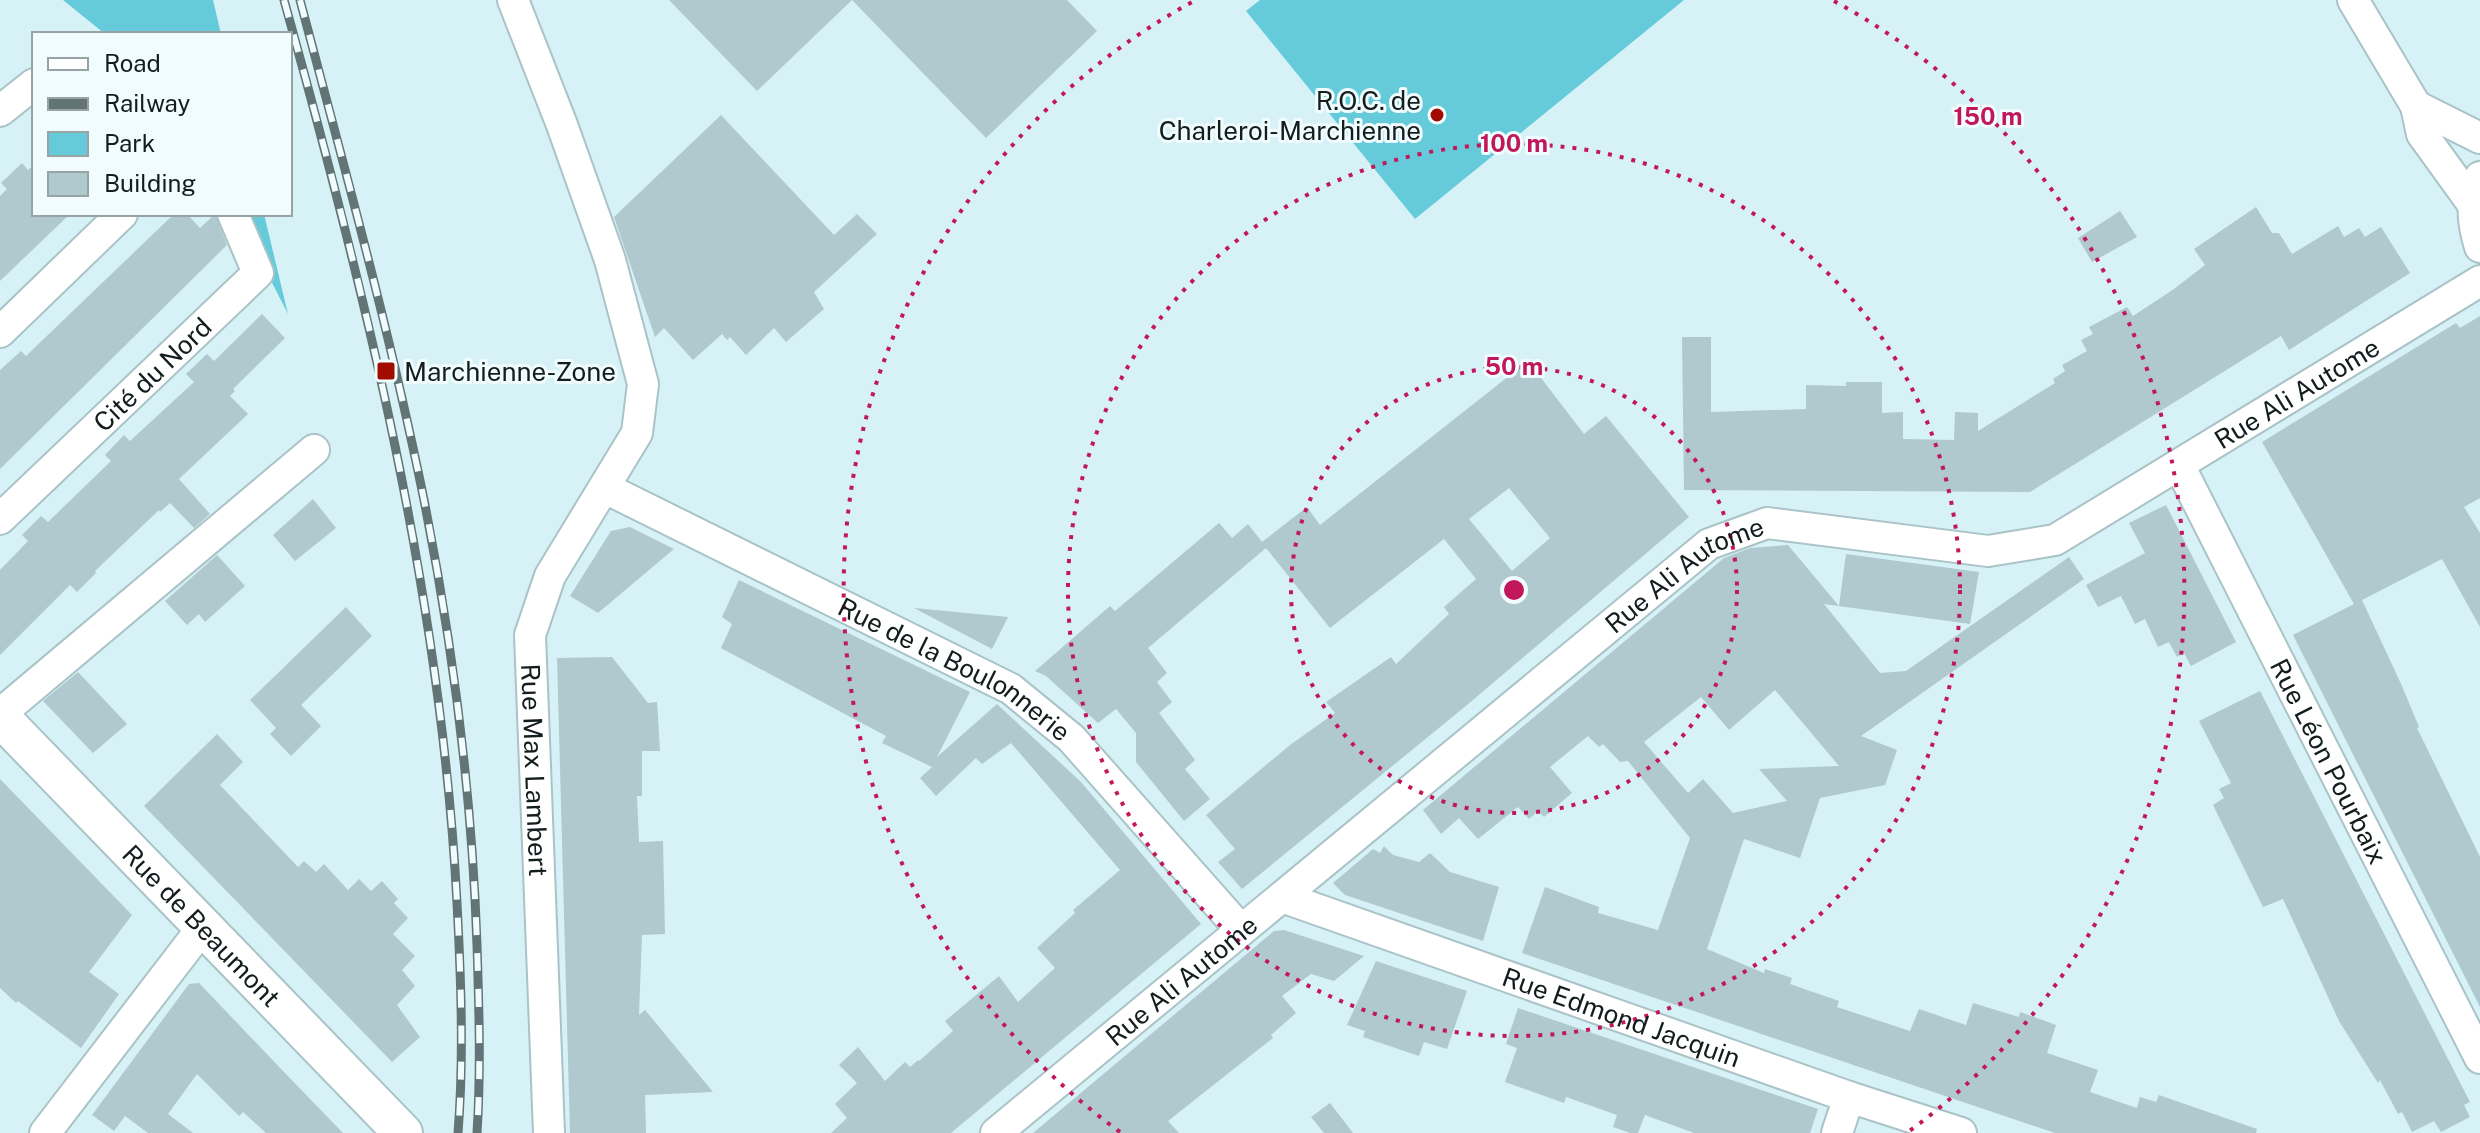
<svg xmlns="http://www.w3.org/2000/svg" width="2480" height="1133" font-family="'Public Sans',sans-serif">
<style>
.green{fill:#65cbdb}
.building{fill:#afc9ce;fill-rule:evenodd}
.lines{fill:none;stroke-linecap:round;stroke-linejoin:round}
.minor-casing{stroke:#a9c3c7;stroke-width:34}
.major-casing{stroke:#a9c3c7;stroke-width:42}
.minor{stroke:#fff;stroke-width:30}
.major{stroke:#fff;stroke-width:38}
.rail-casing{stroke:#637477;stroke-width:9}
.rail{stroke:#f1fcfe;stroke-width:6;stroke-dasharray:18;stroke-linecap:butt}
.ring{fill:none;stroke:#c2185b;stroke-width:4;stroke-dasharray:4 8}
.poi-dot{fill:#a20c00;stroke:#f1fcfe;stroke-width:3}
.labels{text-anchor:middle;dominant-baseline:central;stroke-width:6;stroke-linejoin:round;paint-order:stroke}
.poi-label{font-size:26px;fill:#131d1e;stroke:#f1fcfe;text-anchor:end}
.street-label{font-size:26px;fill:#131d1e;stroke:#f1fcfe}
.centre{fill:#c2185b;stroke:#f1fcfe;stroke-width:4}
.ring-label{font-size:24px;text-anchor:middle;font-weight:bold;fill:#c2185b;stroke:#f1fcfe;stroke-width:6;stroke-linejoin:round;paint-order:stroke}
</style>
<rect width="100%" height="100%" fill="#d7f2f7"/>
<g class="green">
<path d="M63,0H213L221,34H105Z"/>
<path d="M1260,0H1684L1415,219L1246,11Z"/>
<path d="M237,214H264L288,314Z"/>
</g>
<g class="building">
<path d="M669,0H1067L1097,31L986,138L852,0L757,91Z"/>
<path d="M721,115L834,235L857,214L877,234L814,292L824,309L786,342L774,328L746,355L730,337L727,340L722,334L693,360L664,328L655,337L614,217Z"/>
<path d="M22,163L28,170L34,165V214H70L0,281V196L7,189L1,183Z"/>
<path d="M2256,207L2272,233H2279L2292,254L2338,226L2344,237L2359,228L2365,237L2381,227L2410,273L2289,350L2281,336L2030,492L1684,490L1682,337H1711V412L1806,409V385L1846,386V382H1882V413L1903,412V439L1954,440L1955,412L1978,413V431L2055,383L2053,379L2065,371L2062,365L2087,351L2081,340L2093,334L2089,327L2127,307L2133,316L2174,289L2205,265L2194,249Z"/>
<path d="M2120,211L2137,237L2092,262L2078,238Z"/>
<path d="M174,214H187L200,228L215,214L227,245L0,469V370L21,351L26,356Z"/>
<path d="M262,314L285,338L233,389L235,391L230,396L248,414L179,479L210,514L194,528L170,503L160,512L159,510L95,571L96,573L77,592L70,585L0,655V570L28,541L22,535L41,516L48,522L111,461L105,455L124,435L130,441L194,382L186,374L207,354L214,361Z"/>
<path d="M2480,316V498L2464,507L2480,533V627L2442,559L2362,600L2402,686L2419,727L2417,728L2480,857V1007L2293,635L2354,604L2262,442L2456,323L2460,328Z"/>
<path d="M1528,361L1584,434L1606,416L1689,517L1467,705L1242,889L1218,862L1235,849L1206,815L1290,745L1335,713L1326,702L1391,657L1396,664L1449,614L1444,607L1476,579L1444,539L1330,628L1266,548L1148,648L1167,673L1157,682L1172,702L1159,713L1195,760L1185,769L1210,799L1184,821L1136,762V733L1116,709L1098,723L1046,676L1035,671L1110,606L1115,611L1219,523L1232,538L1248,524L1262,542L1307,507L1320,525ZM1509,488L1550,538L1512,571L1469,519Z"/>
<path d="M313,499L336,528L295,561L273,535Z"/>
<path d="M2166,505L2236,642L2191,666L2184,653L2177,657L2169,642L2158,647L2145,619L2135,624L2121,596L2098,607L2086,585L2145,553L2129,523Z"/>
<path d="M630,527L674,549L598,613L570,596L611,531Z"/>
<path d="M1788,545L1839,606L1846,554L1979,572L1970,624L1824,604L1880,673L1906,671L2069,557L2084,579L1861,736L1897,750L1885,785L1820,798L1800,858L1744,839L1707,949L1764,973L1765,969L1792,978L1790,984L1839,1001L1837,1007L1910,1031L1919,1009L1966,1025L1973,1003L2019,1017L2020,1012L2056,1025L2047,1053L2098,1070L2090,1092L2137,1108L2140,1097L2156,1102L2159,1095L2257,1129L2256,1133H2055L1522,953L1545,887L1599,907L1598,913L1658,930L1690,838L1628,761L1620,762L1603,744L1599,747L1588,736L1550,767L1572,793L1544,817L1538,811L1529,819L1518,807L1478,839L1459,818L1441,834L1423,810L1724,558L1750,548ZM1775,690L1839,766L1759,769L1787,801L1733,813L1703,779L1688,793L1644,742L1701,697L1729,730Z"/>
<path d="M217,555L245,586L205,622L199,614L187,625L165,601Z"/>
<path d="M739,580L970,692L937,757L997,704L1081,782L1201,924L951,1133H831L847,1118L835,1104L857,1083L839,1065L858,1047L885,1081L905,1062L910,1067L918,1060L919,1061L953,1031L945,1021L999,976L1018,1002L1055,968L1037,948L1075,913L1073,910L1120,870L1011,743L982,764L976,758L936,796L920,778L932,767L882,743L886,736L721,648L732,624L722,617Z"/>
<path d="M346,607L372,636L301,705L321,726L291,756L270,734L276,728L250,700Z"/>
<path d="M914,608L1008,617L992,649Z"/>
<path d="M612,657L648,703L657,702L660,751H642V796H637L639,842L663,841L665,934L642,935L639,1015L645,1010L713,1092L645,1095L646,1133H570L557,658Z"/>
<path d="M78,672L127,724L93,753L43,701Z"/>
<path d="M2260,691L2470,1102L2464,1105L2470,1117L2441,1132L2434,1121L2412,1132L2402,1112L2398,1114L2380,1080L2378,1083L2339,1021L2283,899L2263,907L2213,805L2224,798L2219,789L2231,783L2199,721Z"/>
<path d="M217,734L243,762L220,785L298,867L304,861L316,872L324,864L348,890L359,879L371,891L382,881L398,899L394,903L408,918L393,934L415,956L402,970L415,986L397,1005L420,1037L392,1062L144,806Z"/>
<path d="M0,779L132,915L89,972L119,994L81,1048L18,1001L16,1003L0,988Z"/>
<path d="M1384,846L1393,855L1419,862L1430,853L1450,872L1499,887L1483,941L1345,895L1333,883L1373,849L1380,853Z"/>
<path d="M1284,930L1364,956L1334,981L1311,974L1282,996L1296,1013L1271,1035L1273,1038L1168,1121L1179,1133H1033L1274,931Z"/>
<path d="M1376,961L1467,991L1447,1049L1424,1042L1419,1056L1363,1037L1365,1031L1347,1025Z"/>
<path d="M199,983L283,1071L343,1133H266L243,1112L239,1116L197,1074L168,1114L193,1133H148L125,1116L114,1131L92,1115L189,984Z"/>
<path d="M1518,1008L1818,1109L1810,1133H1694L1645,1115L1638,1133H1630L1613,1127L1617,1115L1566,1097L1564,1103L1505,1082L1517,1048L1506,1044Z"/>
<path d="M1330,1103L1353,1133H1324L1311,1117Z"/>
</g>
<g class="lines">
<defs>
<g id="minor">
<path id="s1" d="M513,0L562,125L610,260L643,384L637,433L550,576L530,635L549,1133"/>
<path d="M2353,0L2416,106L2422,134L2472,203"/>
<path d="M2416,106L2480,138"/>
<path d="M0,111L34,84"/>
<path d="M2480,177C2471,203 2472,221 2480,247"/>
<path d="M0,332L122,214"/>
<path id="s2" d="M2179,465L2480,1058"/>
<path id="s3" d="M605,488L1011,689L1071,738L1241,930"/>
<path id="s4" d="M0,519L258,273L233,214"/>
<path d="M0,714L314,450"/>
<path id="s5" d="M1282,897L1849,1097L1961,1133"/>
<path d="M45,1133L203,927"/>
<path id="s6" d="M996,1133L1709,544L1767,523L1988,551L2055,540L2480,281"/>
<path d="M1837,1133L1849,1097"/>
</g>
<g id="major">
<path id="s7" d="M0,717L403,1133"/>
</g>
</defs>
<use href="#minor" class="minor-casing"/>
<use href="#major" class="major-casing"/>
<use href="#minor" class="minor"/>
<use href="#major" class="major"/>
<defs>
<g id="rail">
<path d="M284,0C366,295 441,596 457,903C461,979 464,1057 458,1133"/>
<path d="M300,0C344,166 390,332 424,500C453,646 472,796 477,945C479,1007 481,1071 477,1133"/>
</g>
</defs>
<use href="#rail" class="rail-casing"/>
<use href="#rail" class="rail"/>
</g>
<g class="ring">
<circle cx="1514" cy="590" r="223"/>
<circle cx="1514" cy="590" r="446"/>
<path d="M1120 1132A670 670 0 0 1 1194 1M1834 1A670 670 0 0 1 1908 1132"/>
</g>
<g class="poi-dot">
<circle cx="1437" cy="115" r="8"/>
<rect x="376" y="361" width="20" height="20" rx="4"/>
</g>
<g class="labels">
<g class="poi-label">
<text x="1421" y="100">R.O.C. de<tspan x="1421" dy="30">Charleroi-Marchienne</tspan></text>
<text x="404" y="371" text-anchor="start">Marchienne-Zone</text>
</g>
<g class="street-label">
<text stroke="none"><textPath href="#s4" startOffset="210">Cité du Nord</textPath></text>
<text stroke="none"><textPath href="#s6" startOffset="1560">Rue Ali Autome</textPath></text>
<text stroke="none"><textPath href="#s6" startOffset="888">Rue Ali Autome</textPath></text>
<text stroke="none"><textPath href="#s3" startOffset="394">Rue de la Boulonnerie</textPath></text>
<text stroke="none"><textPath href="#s2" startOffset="332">Rue Léon Pourbaix</textPath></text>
<text stroke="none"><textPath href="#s1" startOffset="820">Rue Max Lambert</textPath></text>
<text stroke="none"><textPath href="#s7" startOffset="290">Rue de Beaumont</textPath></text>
<text stroke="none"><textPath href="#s6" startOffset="240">Rue Ali Autome</textPath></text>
<text stroke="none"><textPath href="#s5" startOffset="360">Rue Edmond Jacquin</textPath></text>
</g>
</g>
<circle cx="1514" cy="590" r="12" class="centre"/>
<g class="ring-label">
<text x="1988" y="125">150 m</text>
<text x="1514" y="152">100 m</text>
<text x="1514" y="375">50 m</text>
</g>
<rect x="32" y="32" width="260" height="184" fill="#f1fcfe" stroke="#98a3a4" stroke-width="2"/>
<rect x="48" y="58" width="40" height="12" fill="#ffffff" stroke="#98a3a4" stroke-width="2"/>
<text x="104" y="72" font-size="24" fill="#131d1e">Road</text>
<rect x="48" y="98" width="40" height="12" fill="#637477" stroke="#98a3a4" stroke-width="2"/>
<text x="104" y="112" font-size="24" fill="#131d1e">Railway</text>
<rect x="48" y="132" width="40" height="24" fill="#65cbdb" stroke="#98a3a4" stroke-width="2"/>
<text x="104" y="152" font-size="24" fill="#131d1e">Park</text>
<rect x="48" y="172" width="40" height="24" fill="#afc9ce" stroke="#98a3a4" stroke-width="2"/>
<text x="104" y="192" font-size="24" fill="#131d1e">Building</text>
</svg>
